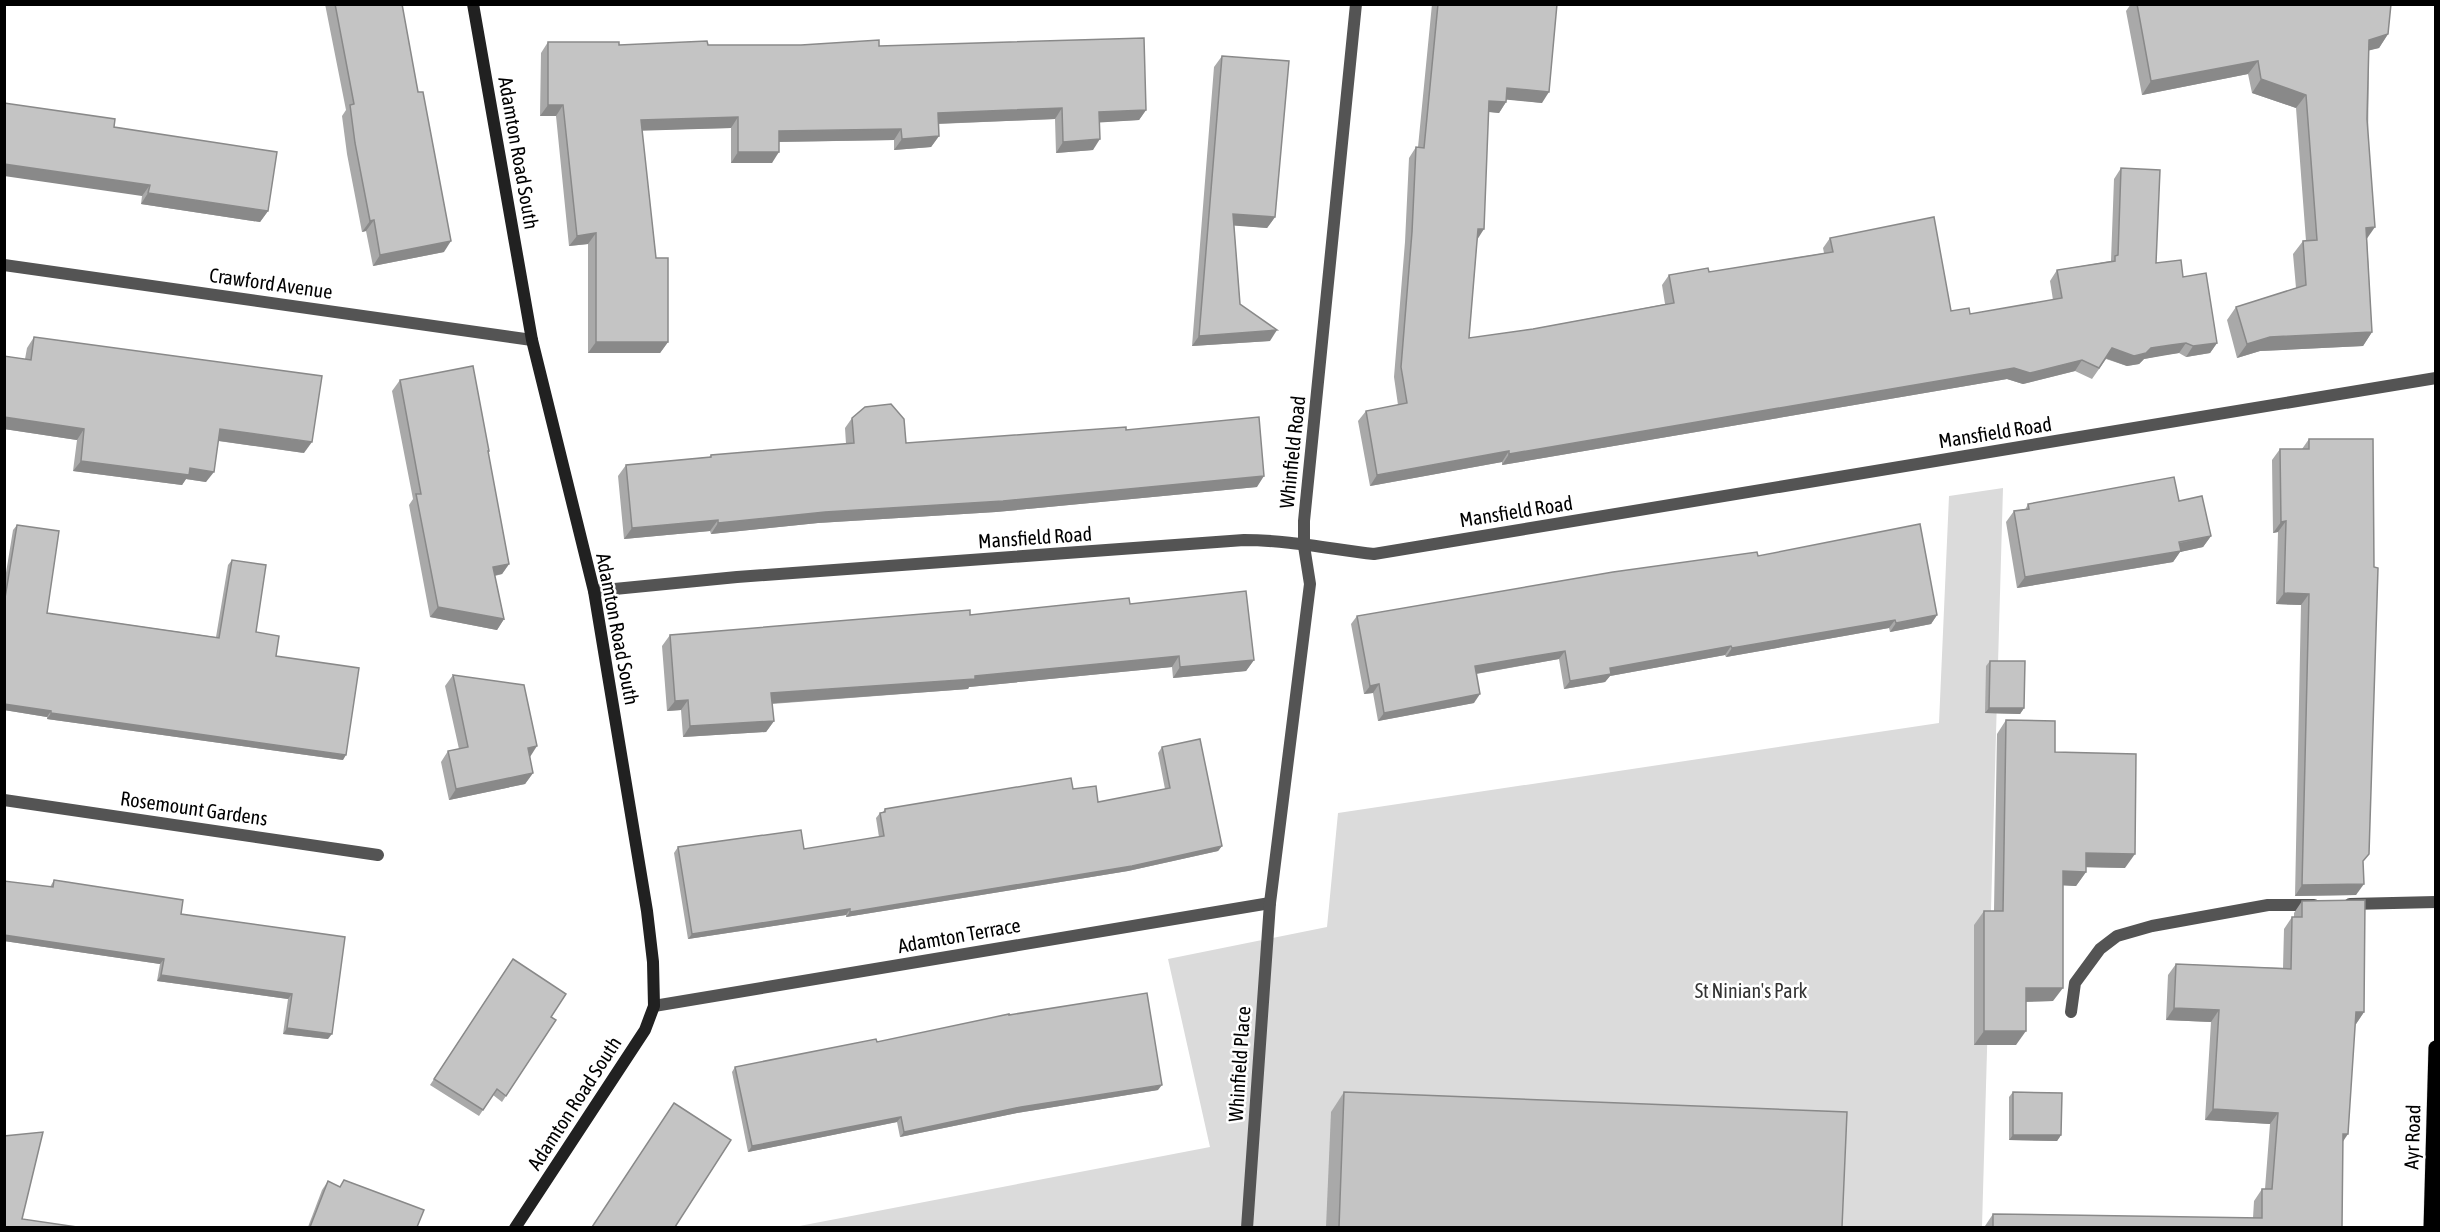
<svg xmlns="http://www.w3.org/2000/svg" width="2440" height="1232" font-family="'Asap Condensed',sans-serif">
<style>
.green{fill:#dbdbdb}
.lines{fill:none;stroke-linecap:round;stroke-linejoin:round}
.primary-casing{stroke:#dbdbdb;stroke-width:16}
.lane{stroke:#545454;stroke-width:12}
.street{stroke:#545454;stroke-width:12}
.secondary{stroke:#212121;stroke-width:12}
.primary{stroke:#000;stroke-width:15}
.wall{fill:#a9a9a9}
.shaded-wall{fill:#898989}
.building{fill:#c4c4c4;stroke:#898989;stroke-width:1.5}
.labels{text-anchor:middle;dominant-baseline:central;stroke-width:5;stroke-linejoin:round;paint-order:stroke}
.street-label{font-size:20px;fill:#000;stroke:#fff}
.park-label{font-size:20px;fill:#323232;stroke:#fff}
</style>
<rect width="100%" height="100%" fill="#fff"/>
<path class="green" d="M2003,488L1982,1227L789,1228L1210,1147L1168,959L1327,927L1338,813L1939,723L1949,496Z"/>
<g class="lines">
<defs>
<path id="primary" d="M2431,1228L2436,1048"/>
</defs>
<use href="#primary" class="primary-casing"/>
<g class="lane">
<path d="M2350,904L2436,902"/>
<path d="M2071,1012L2075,983L2100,949L2117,936L2152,926L2268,905H2314"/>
</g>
<g class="street">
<path d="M4,265L532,340"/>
<path d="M594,591L737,577L1244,540C1287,540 1331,549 1374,554L2436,378"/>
<path d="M4,800L378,855"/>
<path d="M654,1006L1270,903"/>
<path d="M1247,1228L1270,903L1310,584L1304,546V521L1356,4"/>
</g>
<path class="secondary" d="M473,4L532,340L594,591L647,911L653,962L654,1006L645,1030L515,1228"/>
<use href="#primary" class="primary"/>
</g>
<g class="wall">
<path d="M325,4H402L444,252L373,266L366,231L362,232L347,154L342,116L346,110Z"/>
<path d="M1432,4H1557L1542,103L1506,99V102L1499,113L1488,112L1469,338L1533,329L1665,304L1662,285L1669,275L1709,272L1824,253L1823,248L1830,238L1951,311L1970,314L2053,300L2050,281L2057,270L2111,261L2114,179L2121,168L2156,263L2183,277L2217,343L2210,353L2186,357L2179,353L2164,355L2144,359L2139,364L2127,366L2106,359L2092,379L2075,371L2023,384L2007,379L1502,465V462L1370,486L1358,421L1366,411L1398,405L1394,377L1405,242L1409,158L1416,147H1418Z"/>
<path d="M2131,4H2391L2388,34L2379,48L2369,50L2367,239L2372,332L2363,346L2260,351L2237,358L2227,320L2236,307L2296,288L2293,254L2303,241H2306L2296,108L2252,93L2248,74L2142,95L2126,11Z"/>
<path d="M548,42L619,45L879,46L1146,110L1139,120L1100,122L1093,150L1056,153L1055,119L938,124L939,136L931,147L894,150V140L779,142L772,163H731V128L642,130L656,258L668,342L660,353H588V244L569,246L556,116H540L541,53Z"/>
<path d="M1222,56L1275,217L1267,228L1234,225L1240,304L1270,341L1192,346L1214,67Z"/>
<path d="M114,127L268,211L260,222L141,204L142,196Z"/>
<path d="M34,337L304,453L218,441L206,482L186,479L182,485L73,471L77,440L4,429V356L25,359L27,348Z"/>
<path d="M400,380L488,453L509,564L502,574L495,576L504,619L497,630L430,617L409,505L413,499L392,391Z"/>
<path d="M852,418L906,443L1126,430L1257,487L996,512L818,523L711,534L710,531L624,539L618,476L626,465L709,457L711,455L846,444L845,428Z"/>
<path d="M2309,439L2363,863L2356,895L2295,896L2301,605L2276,604L2278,532L2273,533L2272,460L2280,449H2302Z"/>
<path d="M2179,501L2211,536L2203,547L2180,552L2173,562L2017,588L2006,522L2014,511L2025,510L2028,504Z"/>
<path d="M17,525L47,613L216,637L228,565L232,560L256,632L276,656L343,760L47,719V717L4,710V585L13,530Z"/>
<path d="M1130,604L1254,660L1246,671L1173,678L1172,667L969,687L968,689L772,704L774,721L766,732L683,737L681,710L667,711L662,646L670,635Z"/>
<path d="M1937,615L1931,624L1890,632L1889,628L1726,657L1725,655L1610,676L1605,682L1564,689L1559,659L1476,674L1474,703L1378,721L1373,693L1364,694L1351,624L1357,616Z"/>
<path d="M1990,661L2024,708L2020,714L1985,713L1986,666Z"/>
<path d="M453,675L530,757L533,773L525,784L449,800L441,762L448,751L459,749L445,686Z"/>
<path d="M2006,720L2055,752L2125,868L2086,867V872L2076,886L2063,885L2053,1001L2026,1002L2016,1045H1974V925L1984,911H1994L1997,734Z"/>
<path d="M1162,747L1222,846L1218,851L1128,871L846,917V915L688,939L674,853L678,847L804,849L879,837L876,818L880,813L883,812L885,809L1073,789L1098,802L1165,789L1158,753Z"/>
<path d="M54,880L181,914L345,937L328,1039L283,1034L288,999L157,981L160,964L4,941V881L50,887Z"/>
<path d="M2302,901L2364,1012L2356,1024H2355L2343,1142L2342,1227H1985V1226L1993,1214L2253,1218L2254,1201L2262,1189H2265L2270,1124L2205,1120L2211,1022L2166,1020L2168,975L2176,964L2283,968L2284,929L2292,917H2294V913Z"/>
<path d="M513,959L551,1017L556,1020L502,1102L493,1095L479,1116L430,1085Z"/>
<path d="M1009,1015L1158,1090L1017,1113L900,1137L897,1122L748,1152L732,1072L735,1067L877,1042Z"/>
<path d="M1344,1092L1842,1227H1326L1331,1112Z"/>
<path d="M2013,1092L2061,1135L2057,1141L2009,1140V1097Z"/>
<path d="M328,1181L417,1227H308L322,1190Z"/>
</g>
<g class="shaded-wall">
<path d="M2388,34L2379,48L2359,53L2369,40Z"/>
<path d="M2258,61L2248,74L2142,95L2151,81Z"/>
<path d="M2261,79L2306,95L2296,108L2252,93Z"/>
<path d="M1507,88L1549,92L1542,103L1500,99Z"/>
<path d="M1489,101L1506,102L1499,113L1482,111Z"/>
<path d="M548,105H563L556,116H540Z"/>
<path d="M1062,108L1055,119L930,124L938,113Z"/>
<path d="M1146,110L1139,120L1092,123L1099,112Z"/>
<path d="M738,117L731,128L633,131L641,120Z"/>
<path d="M901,129L894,140L771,142L779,131Z"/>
<path d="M939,136L931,147L894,150L902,139Z"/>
<path d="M1100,139L1093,150L1056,153L1063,142Z"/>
<path d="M738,152H779L772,163H731Z"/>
<path d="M4,164L150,185L142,196L4,176Z"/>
<path d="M148,193L268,211L260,222L141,204Z"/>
<path d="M1233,214L1275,217L1267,228L1226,225Z"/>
<path d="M374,220L366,231L362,232L370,221Z"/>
<path d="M2375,227L2366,240V228Z"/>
<path d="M1478,229H1484L1477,240Z"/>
<path d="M596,233L588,244L569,246L577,236Z"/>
<path d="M451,241L444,252L373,266L380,255Z"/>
<path d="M1277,330L1270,341L1192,346L1199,336Z"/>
<path d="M2372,332L2363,346L2260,351L2237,358L2247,344L2270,337Z"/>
<path d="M596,342H668L660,353H588Z"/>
<path d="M2186,343L2179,353L2144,359L2139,364L2127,366L2105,358L2112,348H2151Z"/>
<path d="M2217,343L2210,353L2186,357L2193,346Z"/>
<path d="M2082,360L2075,371L2023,384L2007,379L1502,465L1509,454L2014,368Z"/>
<path d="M4,417L84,429L77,440L4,429Z"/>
<path d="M220,429L312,442L304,453L213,440Z"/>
<path d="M1509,451L1502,462L1370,486L1377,475Z"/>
<path d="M81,461L190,468L214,472L206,482L186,479L182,485L73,471Z"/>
<path d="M1264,476L1257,487L996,512L818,523L711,534L718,523L825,512Z"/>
<path d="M718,520L710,531L624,539L632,528Z"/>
<path d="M2286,521L2278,532L2273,533L2281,522Z"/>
<path d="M2211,536L2203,547L2180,552L2173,562L2017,588L2025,577Z"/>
<path d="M509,564L502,574L486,577L493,567Z"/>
<path d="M2284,593L2309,594L2301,605L2276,604Z"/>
<path d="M438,607L504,619L497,630L430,617Z"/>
<path d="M1937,615L1931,624L1890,632L1896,623Z"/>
<path d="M1895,620L1889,628L1726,657L1732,648Z"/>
<path d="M1731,646L1725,655L1610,676L1605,682L1564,689L1570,681L1610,668Z"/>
<path d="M1565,651L1559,659L1469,675L1475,666Z"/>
<path d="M1179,656L1172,667L969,687L968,689L764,704L771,693L975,676Z"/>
<path d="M1254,660L1246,671L1173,678L1180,667Z"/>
<path d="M1379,684L1373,693L1364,694L1370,686Z"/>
<path d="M1480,694L1474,703L1378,721L1384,713Z"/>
<path d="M688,700L681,710L667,711L675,701Z"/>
<path d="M4,704L51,711L47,717L4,710Z"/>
<path d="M1989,708H2024L2020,714L1985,713Z"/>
<path d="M51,713L346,755L343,760L47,719Z"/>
<path d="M774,721L766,732L683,737L690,726Z"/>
<path d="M537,746L530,757L528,748Z"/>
<path d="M533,773L525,784L449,800L456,789Z"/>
<path d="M1222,846L1218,851L1128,871L846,917L850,912Z"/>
<path d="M2086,853L2135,854L2125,868L2076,867Z"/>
<path d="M2063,871L2086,872L2076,886L2054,885Z"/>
<path d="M2364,884L2356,895L2295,896L2302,885Z"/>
<path d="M850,909L846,915L688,939L692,934Z"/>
<path d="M4,935L164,959L160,964L4,941Z"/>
<path d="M161,975L292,994L288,999L157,981Z"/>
<path d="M2026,988H2063L2053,1001L2016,1002Z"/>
<path d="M2174,1008L2219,1010L2211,1022L2166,1020Z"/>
<path d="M2356,1012H2364L2356,1024H2348Z"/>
<path d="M287,1028L332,1034L328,1039L283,1034Z"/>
<path d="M1984,1031H2026L2016,1045H1974Z"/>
<path d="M1162,1085L1158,1090L1017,1113L900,1137L904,1132L1021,1107Z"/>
<path d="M2213,1109L2278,1113L2270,1124L2205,1120Z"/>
<path d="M901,1117L897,1122L748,1152L752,1146Z"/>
<path d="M2343,1134H2348L2340,1146Z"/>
<path d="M2013,1135H2061L2057,1141L2009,1140Z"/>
</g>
<g class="building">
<path d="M335,4H402L418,92H423L451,241L380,255L374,220L370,221L355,143L350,105L354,104Z"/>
<path d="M1438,4H1557L1549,92L1507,88L1506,102L1489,101L1484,229H1478L1469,338L1533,329L1674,303L1669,275L1708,268L1709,272L1833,252L1830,238L1934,217L1951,311L1969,308L1970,314L2062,298L2057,270L2115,261V256L2118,255L2121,168L2160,170L2156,263L2181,260L2183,277L2206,273L2217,343L2193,346L2186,343L2171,345L2151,348L2146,353L2134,356L2112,348L2099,368L2082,360L2030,373L2014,368L1509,454V451L1377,475L1366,411L1407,403L1401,367L1412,232L1416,147L1424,148Z"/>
<path d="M2137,4H2391L2388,34L2369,40L2367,119L2375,227L2366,228L2372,332L2270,337L2247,344L2236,307L2306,285L2303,241L2317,240L2306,95L2261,79L2258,61L2151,81Z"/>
<path d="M1144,38L1146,110L1099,112L1100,139L1063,142L1062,108L938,113L939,136L902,139L901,129L779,131V152H738V117L641,120L656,258H668V342H596V233L577,236L563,105H548V42H619V45L707,41L708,45H801L879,40V46Z"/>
<path d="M1222,56L1289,61L1275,217L1233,214L1240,304L1277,330L1199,336Z"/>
<path d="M4,103L115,119L114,127L277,152L268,211L148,193L150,185L4,164Z"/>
<path d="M34,337L322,376L312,442L220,429L214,472L190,468L189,475L81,461L84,429L4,417V356L31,360Z"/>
<path d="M473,366L489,451H488L509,564L493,567L504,619L438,607L416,494H421L400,380Z"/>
<path d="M891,404L904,419L906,443L1126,427V430L1259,417L1264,476L1003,501L825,512L718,523V520L632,528L626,465L711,457V455L854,443L852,418L865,407Z"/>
<path d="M2309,439H2373L2374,567L2378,568L2369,854L2363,861L2364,884L2302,885L2309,594L2284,593L2286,521L2281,522L2280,449H2309Z"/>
<path d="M2174,477L2179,501L2202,496L2211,536L2179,542L2181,551L2025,577L2014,511L2029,509L2028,504Z"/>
<path d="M1920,524L1937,615L1896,623L1895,620L1732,648L1731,646L1610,668L1611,674L1570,681L1565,651L1475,666L1480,694L1384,713L1379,684L1370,686L1357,616L1613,572L1757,552L1758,556Z"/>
<path d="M17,525L59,531L47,613L219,638L232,560L266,565L256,632L279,636L276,656L359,668L346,755L51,713V711L4,704V604Z"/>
<path d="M1246,591L1254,660L1180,667L1179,656L975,676V679L771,693L774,721L690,726L688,700L675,701L670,635L970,610V615L1129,598L1130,604Z"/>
<path d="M1990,661H2025L2024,708H1989Z"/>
<path d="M453,675L524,685L537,746L528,748L533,773L456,789L448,751L468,747Z"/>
<path d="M2006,720L2055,721V752L2136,754L2135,854L2086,853V872L2063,871V988H2026V1031H1984V911H2003Z"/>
<path d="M1200,739L1222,846L1132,866L850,912V909L692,934L678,847L801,830L804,849L884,836L880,813L885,812V809L1071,778L1073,789L1096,786L1098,802L1170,788L1162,747Z"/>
<path d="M54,880L183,900L181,914L345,937L332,1034L287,1028L292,994L161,975L164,959L4,935V881L53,887Z"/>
<path d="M2365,900L2364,1012H2356L2348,1134H2343L2342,1227H1993V1214L2262,1218V1189H2272L2278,1113L2213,1109L2219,1010L2174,1008L2176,964L2291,969L2292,917H2302V901Z"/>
<path d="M513,959L566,994L551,1017L556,1020L506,1096L497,1089L483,1110L434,1079Z"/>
<path d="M1147,993L1162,1085L1021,1107L904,1132L901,1117L752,1146L735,1067L876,1039L877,1042L1009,1014V1015Z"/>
<path d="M1344,1092L1847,1112L1842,1227H1339Z"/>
<path d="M2013,1092L2062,1093L2061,1135H2013Z"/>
<path d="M674,1103L731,1140L675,1227H592Z"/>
<path d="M43,1132L22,1219L77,1227H4V1136Z"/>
<path d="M344,1180L424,1210L417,1227H310L328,1181L340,1187Z"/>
</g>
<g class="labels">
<g class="street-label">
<text transform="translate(519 153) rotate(80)">Adamton Road South</text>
<text transform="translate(271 283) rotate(8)">Crawford Avenue</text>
<text transform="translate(1995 432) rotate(-9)">Mansfield Road</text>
<text transform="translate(1292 452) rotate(-84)">Whinfield Road</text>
<text transform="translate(1516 511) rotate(-9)">Mansfield Road</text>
<text transform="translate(1035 537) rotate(-4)">Mansfield Road</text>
<text transform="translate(618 629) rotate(79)">Adamton Road South</text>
<text transform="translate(194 808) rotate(8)">Rosemount Gardens</text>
<text transform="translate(959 935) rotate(-10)">Adamton Terrace</text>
<text transform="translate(1239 1064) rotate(-86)">Whinfield Place</text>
<text transform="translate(574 1103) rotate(-57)">Adamton Road South</text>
<text transform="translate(2412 1137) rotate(-88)">Ayr Road</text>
</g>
<g class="park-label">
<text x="1751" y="990">St Ninian's Park</text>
</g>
</g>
<rect width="2440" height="1232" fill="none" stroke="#000000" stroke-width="12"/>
</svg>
